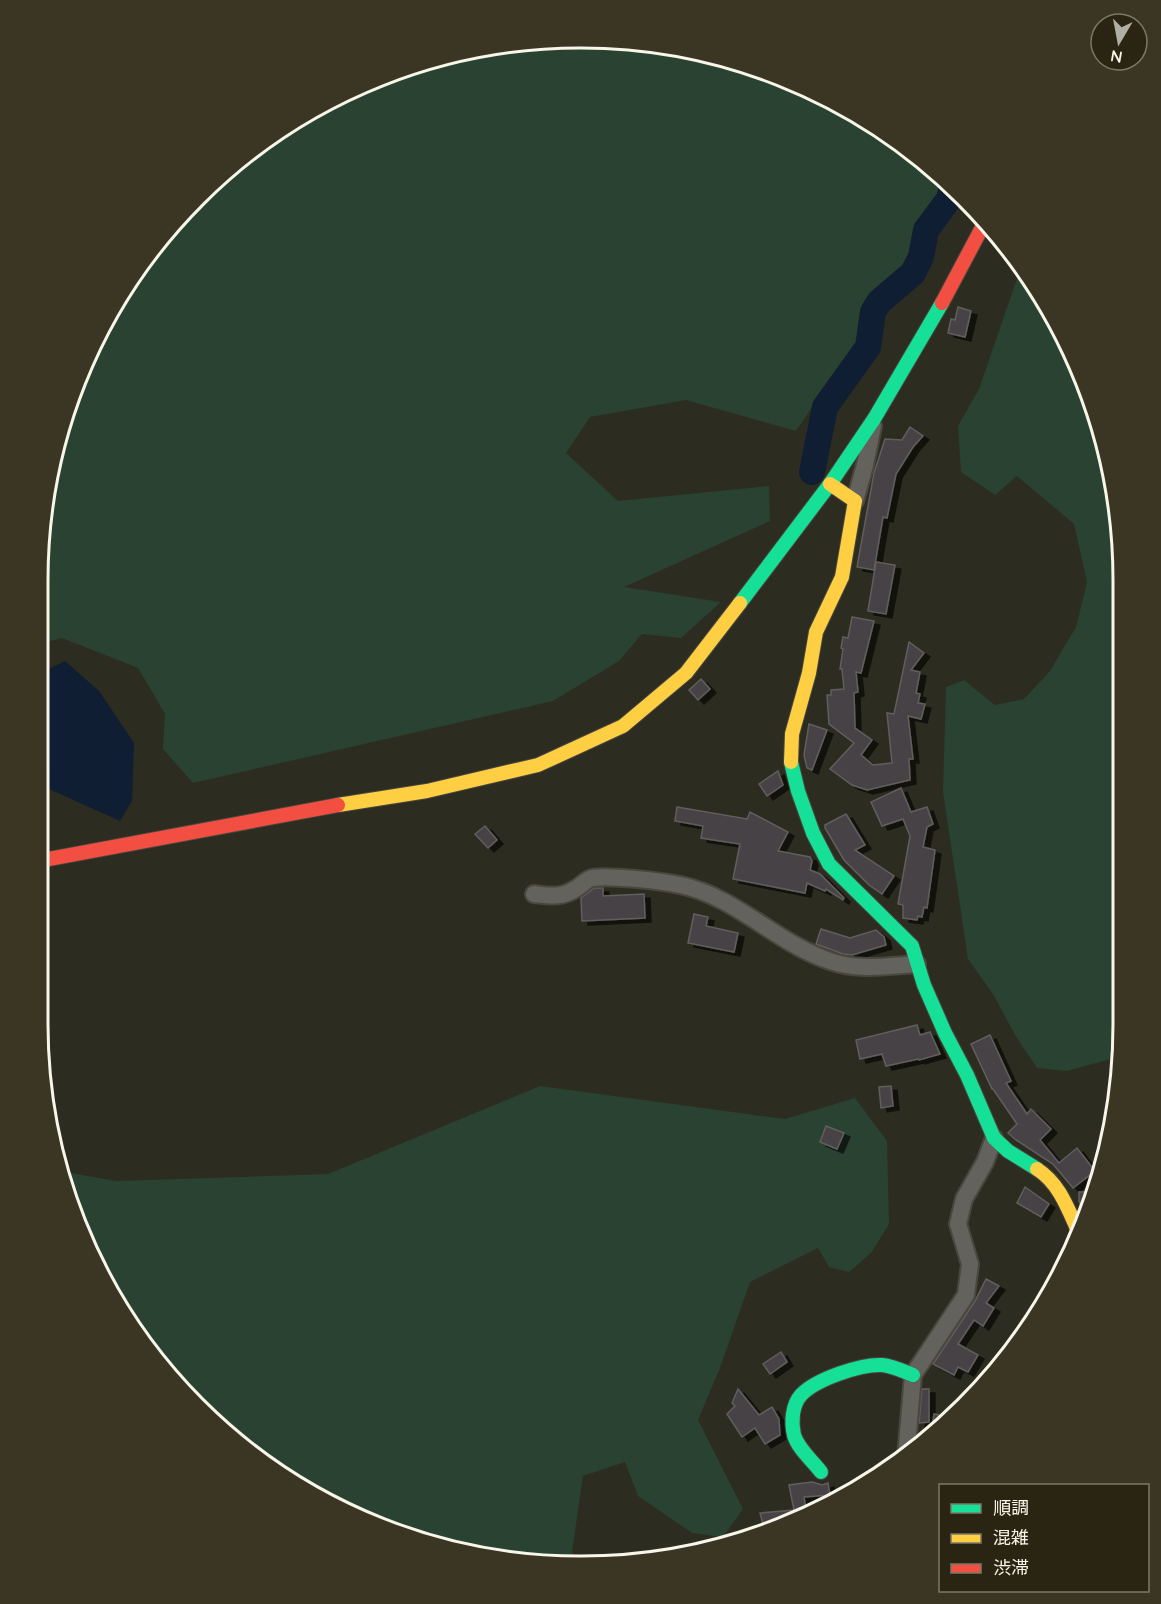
<svg xmlns="http://www.w3.org/2000/svg" width="1161" height="1604" font-family="Quicksand,'Noto Sans JP',sans-serif">
<style>
.green{fill:#294231}
.water{fill:#0f1e32}
.lines{fill:none;stroke-linecap:round;stroke-linejoin:round}
.river{stroke:#0f1e32;stroke-width:26}
.building{fill:#464344;stroke:#615e5d;stroke-width:1.5;filter:url(#shadow)}
.street-casing{stroke:#49473e;stroke-width:20}
.fast-casing{stroke:#49473e;stroke-width:16}
.slow-casing{stroke:#49473e;stroke-width:16}
.jam-casing{stroke:#49473e;stroke-width:16}
.street{stroke:#64625c;stroke-width:16}
.fast{stroke:#16e098;stroke-width:14}
.slow{stroke:#ffcf43;stroke-width:14}
.jam{stroke:#f24e42;stroke-width:14}
.rim{fill:none;stroke:#f8f5e9;stroke-width:3}
</style>
<defs>
<filter id="shadow"><feDropShadow dx="6" dy="4" stdDeviation="0" flood-color="#0009"/></filter>
</defs>
<rect width="100%" height="100%" fill="#2d2c21"/>
<g class="green">
<path d="M545,39L651,42L755,66L852,110L938,172L947,181L881,305L796,431L686,400L590,417L566,453L618,501L769,486L770,521L624,587L721,602L681,638L642,634L619,661L553,701L193,783L163,749L165,714L138,668L62,638L38,644V580L56,440L129,279L250,150L340,94L440,56Z"/>
<path d="M1021,267L1082,372L1119,509L1122,1058L1118,1057L1067,1071L1037,1068L1015,1035L993,994L968,959L943,792L946,687L964,680L995,705L1024,699L1050,671L1076,627L1087,582L1074,524L1017,476L995,495L961,472L958,426L979,389Z"/>
<path d="M540,1086L785,1119L855,1098L887,1141L889,1224L872,1252L849,1272L829,1267L818,1248L750,1282L720,1368L698,1420L743,1509L723,1537L692,1533L638,1496L625,1462L583,1476L572,1552L578,1562H509L341,1511L223,1432L129,1325L59,1171L116,1181L328,1174Z"/>
</g>
<path class="water" d="M65,661L99,691L134,743L132,801L120,821L38,784V674Z"/>
<g class="lines">
<path class="river" d="M812,472L825,407L868,347L873,312L879,302L913,273L921,257L926,230L949,199L952,187"/>
</g>
<g class="building">
<path d="M958,307L971,311L965,337L948,333L951,319L955,320Z"/>
<path d="M910,427L923,436L913,447L896,474L887,518L883,517L874,570L857,567L874,473L885,439L902,440Z"/>
<path d="M876,562L895,565L886,614L868,611Z"/>
<path d="M852,617L874,621L861,673L856,672L858,692L854,693L855,728L872,740L861,755L873,765L892,763L887,713L894,714L909,642L924,653L911,670L920,672L916,693L920,694L918,703L925,704L921,719L908,716L913,759H909L910,780L867,790L852,785L830,769L854,743L829,724L827,695H831V690L844,689L842,669H840L843,649L841,648L843,637L848,638Z"/>
<path d="M701,679L710,689L698,700L689,690Z"/>
<path d="M809,724L827,730L812,770L807,768L804,755Z"/>
<path d="M778,771L783,785L767,796L759,784Z"/>
<path d="M901,788L911,812L927,807L933,824L927,827L923,847L935,850L927,908L924,907L922,917L918,916L917,920L903,918V905L898,904L910,836L903,819L882,826L871,802Z"/>
<path d="M677,807L747,819L750,812L788,832L778,851L810,857L812,861L810,870L820,874L844,898L843,900L826,889L825,891L807,883L805,893L733,879L740,844L701,838L703,826L675,821Z"/>
<path d="M846,814L865,845L855,850L894,876L882,894L869,885L844,860L825,828V825Z"/>
<path d="M485,826L497,840L488,848L475,834Z"/>
<path d="M594,888H603V896L644,894L645,918L582,921L581,898Z"/>
<path d="M694,914L708,917L706,926L738,933L734,952L688,943Z"/>
<path d="M821,929L850,938L876,930L884,937L886,945L852,955L843,954L816,944Z"/>
<path d="M917,1025L920,1035L930,1032L940,1054L919,1060L918,1059L886,1066L882,1054L860,1059L856,1040Z"/>
<path d="M990,1035L1011,1081L1006,1083L1027,1114L1031,1109L1051,1129L1040,1140L1059,1163L1077,1148L1095,1171L1073,1188L1053,1164L1016,1140L1008,1133L1017,1124L993,1089H992L971,1044Z"/>
<path d="M891,1086L893,1106L881,1108L879,1087Z"/>
<path d="M826,1126L844,1133L837,1149L820,1142Z"/>
<path d="M1025,1187L1049,1204L1041,1217L1017,1203Z"/>
<path d="M1079,1192H1092V1203L1086,1217L1079,1201Z"/>
<path d="M986,1279L999,1286L986,1303L994,1308L983,1326L974,1320L958,1344L978,1355L968,1372L958,1367L954,1375L933,1364L975,1301Z"/>
<path d="M781,1352L787,1362L770,1374L763,1364Z"/>
<path d="M738,1389L759,1415L772,1407L779,1419L780,1435L765,1444L755,1428L742,1437L727,1414L735,1406L732,1403Z"/>
<path d="M922,1389H929V1422L919,1423Z"/>
<path d="M934,1414L951,1417L931,1436Z"/>
<path d="M812,1482L822,1485L828,1483L830,1495L804,1497L806,1509L818,1508L788,1525L765,1532L760,1513L794,1510L789,1485Z"/>
</g>
<g class="lines">
<defs>
<g id="street">
<path d="M855,501L865,465L873,426"/>
<path d="M534,894C551,896 562,898 577,888C582,885 587,879 592,878C610,875 661,881 680,885C735,896 776,943 830,961C858,971 888,966 917,964"/>
<path d="M906,1457L913,1375L966,1295L970,1264L958,1224L964,1199L985,1162L994,1138"/>
</g>
<g id="fast">
<path d="M740,603L830,484L874,419L942,303"/>
<path d="M791,762L798,791L813,833L829,864L912,946L924,985L945,1033L967,1075L994,1138L1008,1151L1037,1169"/>
<path d="M821,1472C812,1460 798,1449 794,1435C791,1422 792,1405 801,1395C816,1379 861,1364 882,1365C893,1366 903,1371 913,1375"/>
</g>
<g id="slow">
<path d="M791,762L792,734L809,673L816,632L842,577L855,501L830,484"/>
<path d="M338,805L427,791L538,765L623,726L686,673L740,603"/>
<path d="M1037,1169C1060,1184 1068,1209 1079,1233"/>
</g>
<g id="jam">
<path d="M942,303L985,222"/>
<path d="M38,861L338,805"/>
</g>
</defs>
<use href="#street" class="street-casing"/>
<use href="#fast" class="fast-casing"/>
<use href="#slow" class="slow-casing"/>
<use href="#jam" class="jam-casing"/>
<use href="#street" class="street"/>
<use href="#fast" class="fast"/>
<use href="#slow" class="slow"/>
<use href="#jam" class="jam"/>
</g>
<path d="M0 0H1161V1604H0ZM580 48H581A532 532 0 0 1 1113 580V1024A532 532 0 0 1 581 1556H580A532 532 0 0 1 48 1024V580A532 532 0 0 1 580 48Z" fill="#3a3623" fill-rule="evenodd"/>
<path class="rim" d="M580 48H581A532 532 0 0 1 1113 580V1024A532 532 0 0 1 581 1556H580A532 532 0 0 1 48 1024V580A532 532 0 0 1 580 48Z"/>
<rect x="939" y="1484" width="210" height="108" fill="#2a2512" stroke="#7c7868" stroke-width="1.5"/>
<rect x="951" y="1504" width="30" height="9" fill="#16e098" stroke="#7c7868" stroke-width="1.5"/>
<text x="993" y="1514" font-size="18" fill="#f8f5e9">順調</text>
<rect x="951" y="1534" width="30" height="9" fill="#ffcf43" stroke="#7c7868" stroke-width="1.5"/>
<text x="993" y="1544" font-size="18" fill="#f8f5e9">混雑</text>
<rect x="951" y="1564" width="30" height="9" fill="#f24e42" stroke="#7c7868" stroke-width="1.5"/>
<text x="993" y="1574" font-size="18" fill="#f8f5e9">渋滞</text>
<g transform="translate(1119 42) rotate(190)"><circle r="28" fill="#2a2512" stroke="#7c7868" stroke-width="1.5"/>
<path d="M0-4.5L10 22L0 15L-10 22Z" fill="#b1afa3"/>
<text y="-9" font-size="16" font-weight="bold" text-anchor="middle" fill="#f8f5e9">N</text>
</g>
</svg>
